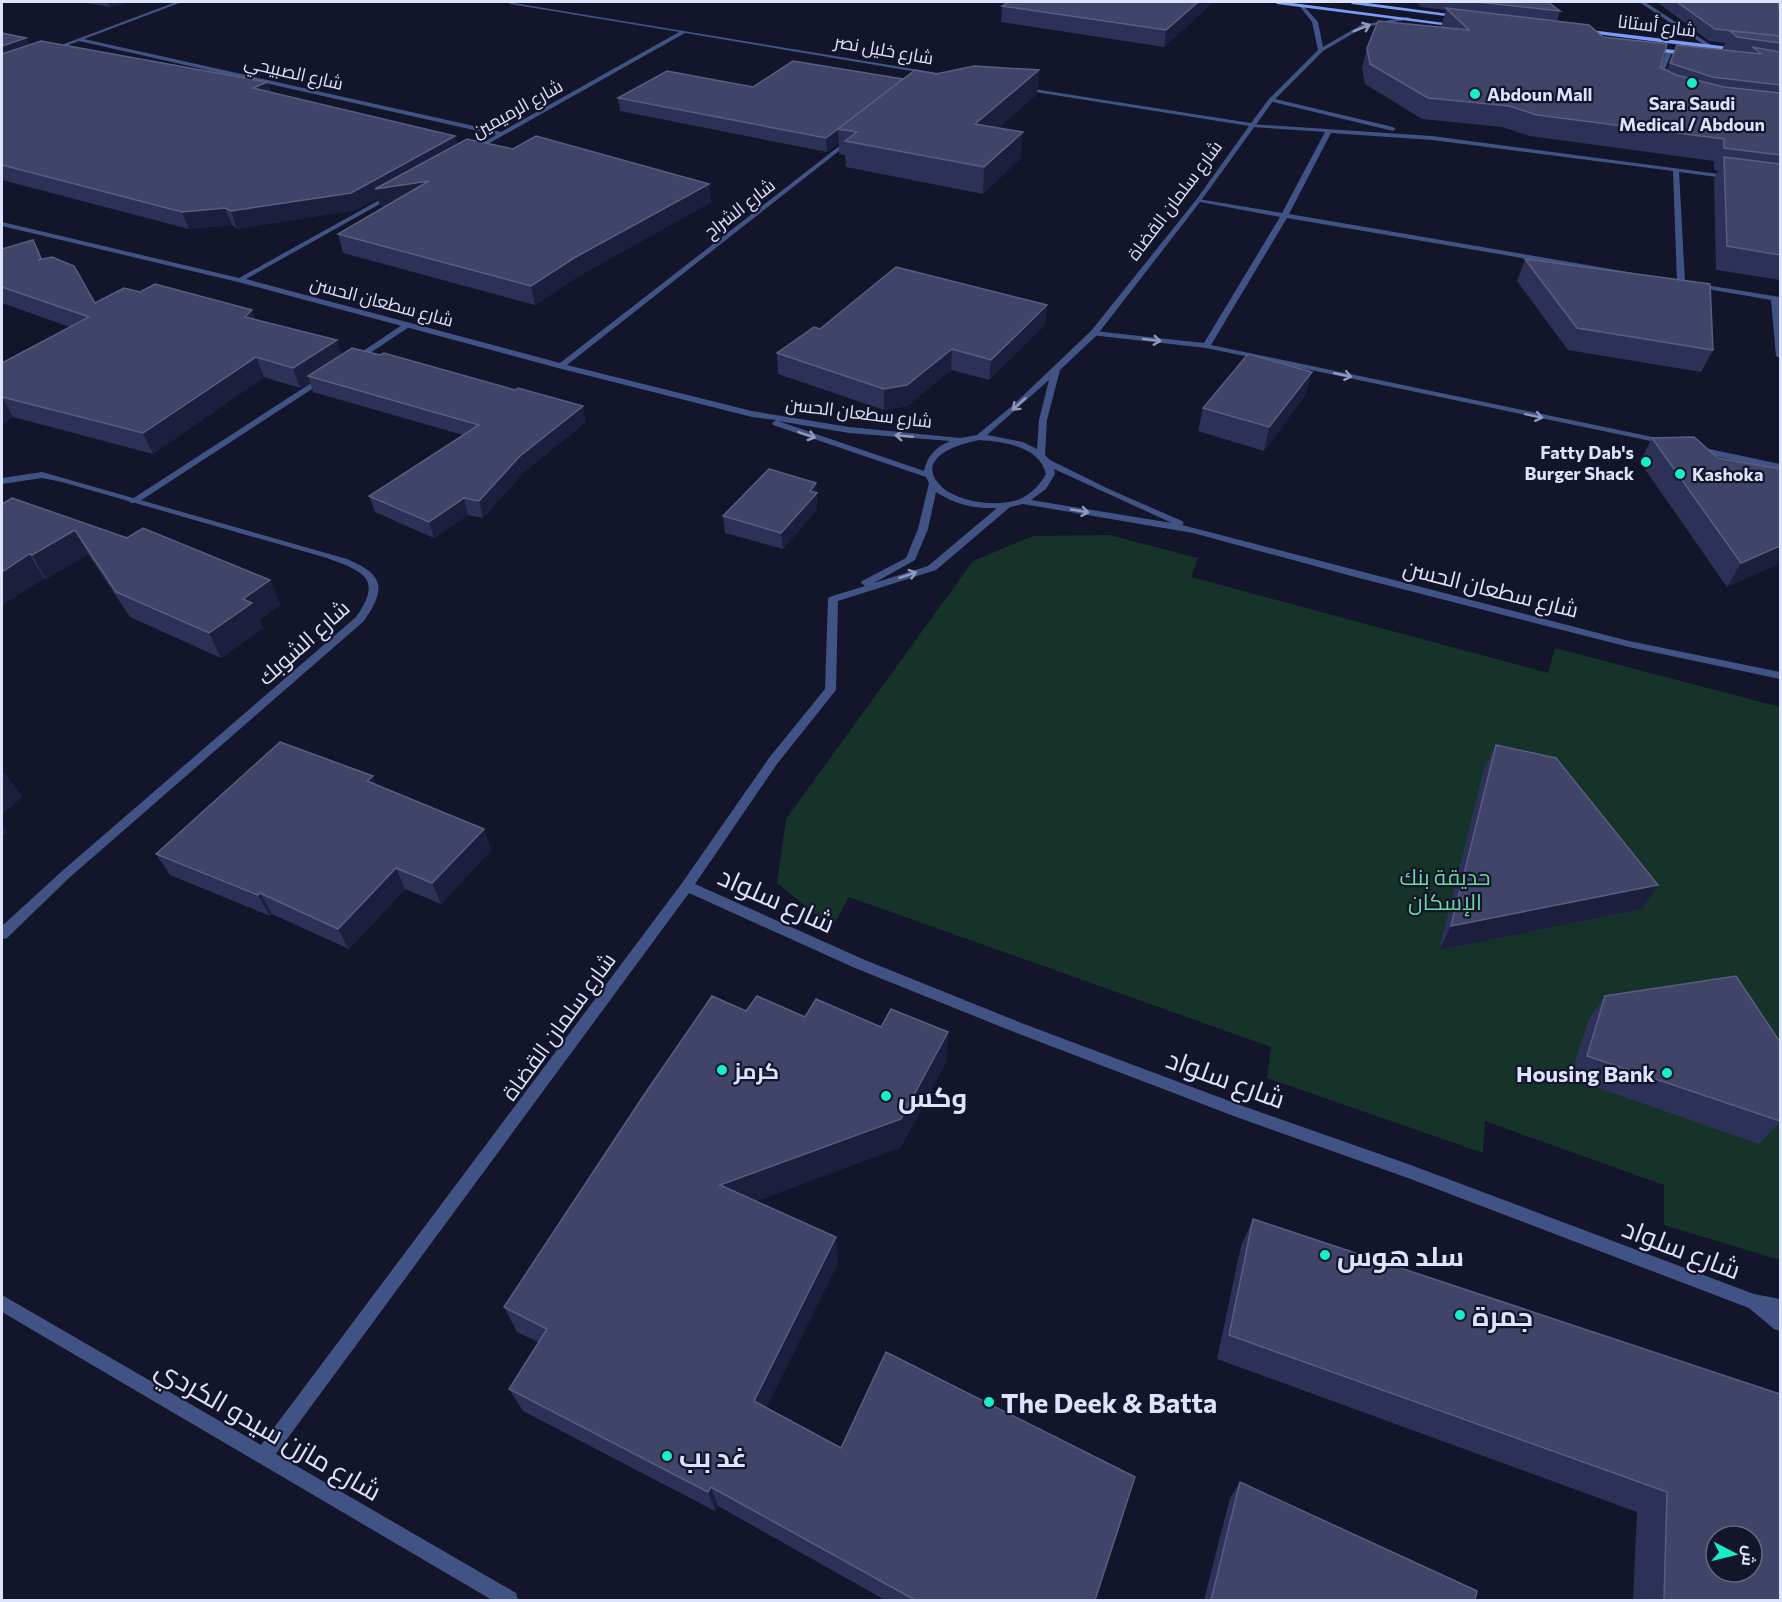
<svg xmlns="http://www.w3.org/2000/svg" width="1782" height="1602" font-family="Commissioner,Cairo,sans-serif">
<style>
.green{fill:#16332a}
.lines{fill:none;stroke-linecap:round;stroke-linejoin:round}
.lane{fill:#415285;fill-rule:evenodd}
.street{fill:#415285;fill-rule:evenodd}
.secondary{fill:#7b9cf6;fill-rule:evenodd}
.wall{fill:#2d3157}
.shaded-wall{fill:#1b1e3d}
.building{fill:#404468;stroke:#595d80;stroke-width:1.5;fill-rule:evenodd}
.oneway{stroke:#909ac1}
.poi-dot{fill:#17f0c6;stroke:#13152a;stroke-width:2}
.labels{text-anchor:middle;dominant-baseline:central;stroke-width:4.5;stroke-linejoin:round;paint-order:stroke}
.far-street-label{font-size:18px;fill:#dee3fd;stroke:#13152a}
.far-poi-label{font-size:18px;font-weight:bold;fill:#dee3fd;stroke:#13152a;text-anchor:start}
.street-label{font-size:22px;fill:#dee3fd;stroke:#13152a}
.park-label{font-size:22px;fill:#6dda9f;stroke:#13152a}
.poi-label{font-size:22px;font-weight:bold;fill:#dee3fd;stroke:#13152a;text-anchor:start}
.near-street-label{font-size:27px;fill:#dee3fd;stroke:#13152a}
.near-poi-label{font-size:27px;font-weight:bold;fill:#dee3fd;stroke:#13152a;text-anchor:start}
</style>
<rect width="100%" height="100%" fill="#13152a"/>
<path class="green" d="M1109,535L1198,558L1191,577L1548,673L1555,648L1780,707V1260L1664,1225V1185L1485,1121L1483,1153L1267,1078L1271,1047L849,897L832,928L777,883L786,819L973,561L1033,536Z"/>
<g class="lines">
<g class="lane">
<path d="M1639,2H1645L1714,47L1709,48Z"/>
<path d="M1669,50L1672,52L1660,81L1655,82L1666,52Z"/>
<path d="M1271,98L1393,127L1396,129L1393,131L1269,101Z"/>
<path d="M1250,124L1432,136L1734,176L1735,177L1732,179L1679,172L1685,282L1681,284L1677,282L1673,171L1432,140L1331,133L1289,214L1634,273L1638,275L1634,277L1287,218L1211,345L1667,440L1671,443L1670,445L1206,348L1091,335V331H1094L1204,343L1280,217L1195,201L1198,199L1282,213L1325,132L1252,127Z"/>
<path d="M1693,283L1780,297V358L1776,356L1771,300L1696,287L1692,285Z"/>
<path d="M405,323L412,325L355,363L348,361Z"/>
<path d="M322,376L329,378L137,503H131L129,501Z"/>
<path d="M1695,446L1780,464V470L1692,451V447Z"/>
</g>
<g class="street">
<path d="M176,2H182L84,39L501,132L679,32L510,4L508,2L956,76L953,78L685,33L472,153L469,151L470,150L496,135L79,41L53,51L48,50Z"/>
<path d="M1298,4H1302L1318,22L1323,47L1361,25L1408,17L1411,19L1364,27L1323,51L1273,101L1200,202L1097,335L1060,370L1047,420L1045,455L1050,460L1111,490L1182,521L1184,523L1182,525L1629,641L1780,672V679L1629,647L1359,578L1193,533L1023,504L1010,507L936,570L838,601L836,690L777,764L695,884L865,960L1024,1024L1240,1105L1408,1164L1754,1294L1780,1299V1331L1774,1329L1749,1308L1408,1178L1239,1118L1014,1032L855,968L689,893L276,1454L516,1593L518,1600H492L2,1312V1295L261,1445L682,883L769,758L825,689L828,599L829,597L865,586L861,583L862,581L906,558L918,529L929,483L926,477L773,425L772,423L776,420L752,417L558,368L238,282L2,226V222L239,278L392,193H396V195L246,279L560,363L851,137L854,139L853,140L567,365L752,411L849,427L960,438L977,435L1012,406L1091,331L1196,200L1249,126L1023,90L1021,87L1251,123L1269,99L1318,50L1312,22ZM1049,380L1039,420L1037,449L1023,442L987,435ZM778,421L849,433L950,441C936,447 927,456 924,471ZM980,440C1005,442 1039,446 1046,474C1040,485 1031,494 1020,499C998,508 957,502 941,486C913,458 960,443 980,440ZM1054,469L1172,523L1031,500L1046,489L1055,474ZM936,492C954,504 975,509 997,508L928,566L874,583L915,560L928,529Z"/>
<path d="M42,472L347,559C385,575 386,589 364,621L69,878L7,938L2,939V926L61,872L356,617C384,578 362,571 327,558L62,482L42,478L2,484V478Z"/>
</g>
<g class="secondary">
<path d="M1275,2H1285L1460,25L1457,27L1277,4Z"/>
<path d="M1350,2H1360L1464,16L1461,18L1352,4Z"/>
<path d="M1582,29L1738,48L1741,50L1738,52L1580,32Z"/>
<path d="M1650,47L1690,52L1693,54L1690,56L1648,50Z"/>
</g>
</g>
<g class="wall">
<path d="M82,2H130L110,7Z"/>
<path d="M1009,2H1213L1164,47L1001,22L1002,6Z"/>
<path d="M1416,2H1548L1560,11L1557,21L1603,37L1667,70L1677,45L1722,50L1725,43L1709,41L1657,2H1772L1780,15V280L1716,270L1714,179L1718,171L1714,170V161L1530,136L1502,127L1422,119L1365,84L1362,68L1367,48L1441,27L1446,10L1421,7Z"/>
<path d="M2,33L26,38L29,45L267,82L271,92L455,136L457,144L711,202L577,277L535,305L343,253L338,234L386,206H380L378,198L356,210L237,229L232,225L189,229L2,180Z"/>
<path d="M1039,70L1037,94L998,128L1021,158L983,194L846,167L845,155L839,154V143L827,152L620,111L618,98L753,87L903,80L936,74Z"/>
<path d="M2,249L43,259L95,303L140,292L252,310L255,320L342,354L586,422L524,472L483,518L468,515L434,538L375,512L369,496L463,435L313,392L310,382L300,388L264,377L153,454L13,417L2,424V363L70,327L2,303Z"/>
<path d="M1525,259L1713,350L1701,372L1568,350L1517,281Z"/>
<path d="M1047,305L1045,325L989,380L951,370L907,406L884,410L778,374L777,353L820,329Z"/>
<path d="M1306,394L1264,451L1198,431L1203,408Z"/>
<path d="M1652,438L1718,458L1780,563L1727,587L1640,462Z"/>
<path d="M816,483L817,509L783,549L725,533L723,516Z"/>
<path d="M2,504L127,538L270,580L280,605L259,620L263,628L221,658L130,617L88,554L46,579L44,578L4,604L2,603Z"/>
<path d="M1496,745L1642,909L1439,950L1484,769Z"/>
<path d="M377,785L484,829L491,850L441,904L405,889L349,949L272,914L270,916L170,875L156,854Z"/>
<path d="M1605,996L1780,1042V1122L1759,1144L1570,1078L1589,1019Z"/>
<path d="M746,1011L805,1017L881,1027L948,1032L946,1062L901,1147L756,1201L838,1263L766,1408L1095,1600H885L718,1506L715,1511L523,1411L509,1389L538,1342L517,1332L504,1307Z"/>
<path d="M1253,1219L1780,1394V1600H1633L1637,1512L1217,1359L1241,1246Z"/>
<path d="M1240,1482L1475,1600H1204L1230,1498Z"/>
</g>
<g class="shaded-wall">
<path d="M108,2H130L110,7Z"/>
<path d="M1198,2H1213L1164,47L1166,30Z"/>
<path d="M26,38L32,53L2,64V46Z"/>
<path d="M1039,70L1037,94L974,149L975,124Z"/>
<path d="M267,82L272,98L253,88Z"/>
<path d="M838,129L839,143L827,152L826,138Z"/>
<path d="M1023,132L1021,158L983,194L984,167Z"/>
<path d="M455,136L459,153L429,181L433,198L380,206L378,198L356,210L237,229L231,211Z"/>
<path d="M709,184L711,202L577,277L535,305L531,286L574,258Z"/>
<path d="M225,208L232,225L189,229L182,212Z"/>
<path d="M1047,305L1045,325L989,380L991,360Z"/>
<path d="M252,310L259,330L245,317Z"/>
<path d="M337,340L343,360L308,376L310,382L300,388L293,368Z"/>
<path d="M952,349L951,370L907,406L884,410V389Z"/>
<path d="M256,357L264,377L153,454L143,433Z"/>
<path d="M1312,372L1306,394L1264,451L1269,427Z"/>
<path d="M2,397L13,417L2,424Z"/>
<path d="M583,406L586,422L524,472L483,518L479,501L520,456Z"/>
<path d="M816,483L817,509L783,549L781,533L810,491Z"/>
<path d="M464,498L468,515L434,538L429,522Z"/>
<path d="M75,530L88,554L46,579L32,555Z"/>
<path d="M1780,546V563L1727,587L1741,563Z"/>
<path d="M29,554L44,578L4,604L2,600V572Z"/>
<path d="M270,580L280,605L259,620L263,628L221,658L209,633L243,599Z"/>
<path d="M5,773L23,797L2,814V776Z"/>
<path d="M373,776L382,797L367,781Z"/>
<path d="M2,823L8,832L2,837Z"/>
<path d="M484,829L491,850L441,904L432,883Z"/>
<path d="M396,868L405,889L349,949L338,929Z"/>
<path d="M1658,885L1642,909L1439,950L1451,926Z"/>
<path d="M260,893L272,914L270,916L258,895Z"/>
<path d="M948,1032L946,1062L901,1147L726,1212L720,1185Z"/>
<path d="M836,1237L838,1263L759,1423L754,1401Z"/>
<path d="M711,1487L718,1506L715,1511L708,1492Z"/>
</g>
<g class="building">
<path d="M1009,2H1198L1166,30L1002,6Z"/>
<path d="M1477,2H1548L1560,11Z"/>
<path d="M1677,2H1778L1780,15V36L1715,29Z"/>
<path d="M1446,8L1589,25L1603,37L1667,44L1660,67L1676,75L1724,87L1780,93V155L1724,148V139L1537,115L1509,106L1428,98L1370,64L1367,48L1378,21L1469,30Z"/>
<path d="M1730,31L1780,36V43L1737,37Z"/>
<path d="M2,33L26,38L2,46Z"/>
<path d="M41,41L267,82L253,88L455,136L351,193L231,211L225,208L182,212L2,165V54Z"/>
<path d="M1677,45L1762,54L1752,47L1780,52V85L1712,77L1670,63Z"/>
<path d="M793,61L903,79L826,138L618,98L667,71L753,87Z"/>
<path d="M974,66L1039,70L975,124L1023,132L984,167L845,141L857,132L838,129L915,70L936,74Z"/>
<path d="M536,136L709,184L574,258L531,286L338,234L429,181L375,189L467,139L513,149Z"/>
<path d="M1724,157L1780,164V255L1727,246Z"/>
<path d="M33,240L41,258L38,260L52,257L74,266L95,303L124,288L140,292L155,284L252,310L245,317L337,340L293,368L256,357L143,433L2,397V363L89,317L2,287V249Z"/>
<path d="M1525,259L1710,284L1713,350L1577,328Z"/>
<path d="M896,267L1047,305L991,360L952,349L907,385L884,389L777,353L814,327L820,329Z"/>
<path d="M352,348L380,355L384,353L515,390L518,388L583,406L520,456L479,501L464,498L429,522L369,496L479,425L308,376Z"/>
<path d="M1248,354L1312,372L1269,427L1203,408Z"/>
<path d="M1694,437L1718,458L1780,469V546L1741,563L1652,438Z"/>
<path d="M769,469L816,483L810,491L817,493L781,533L723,516Z"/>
<path d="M12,498L127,538L143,528L270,580L243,599L252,603L209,633L116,592L75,530L32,555L29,554L2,572V504Z"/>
<path d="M280,742L373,776L367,781L484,829L432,883L396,868L338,929L260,893L258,895L156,854Z"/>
<path d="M1496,745L1556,758L1658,885L1451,926Z"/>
<path d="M1736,976L1780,1042V1121L1587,1056L1605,996Z"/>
<path d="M712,996L746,1011L757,996L805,1017L816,999L881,1027L891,1009L948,1032L901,1119L720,1185L836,1237L754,1401L841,1448L886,1352L1135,1477L1095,1600H915L711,1487L708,1492L509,1389L547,1329L504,1307L644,1095Z"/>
<path d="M1253,1219L1780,1394V1600H1664L1667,1492L1229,1335ZM1716,1536H1752V1572H1716Z"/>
<path d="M1240,1482L1477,1591L1475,1600H1211Z"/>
</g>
<defs><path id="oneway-shaft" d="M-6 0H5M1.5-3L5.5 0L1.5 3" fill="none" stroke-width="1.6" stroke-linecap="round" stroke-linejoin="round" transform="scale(1.5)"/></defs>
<g class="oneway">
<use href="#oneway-shaft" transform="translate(1362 28) rotate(-22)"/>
<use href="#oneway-shaft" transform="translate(1152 340) rotate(7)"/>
<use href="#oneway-shaft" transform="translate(1343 375) rotate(12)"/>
<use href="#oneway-shaft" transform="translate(1019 404) rotate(138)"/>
<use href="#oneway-shaft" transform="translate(1534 416) rotate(12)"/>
<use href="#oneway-shaft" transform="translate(807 435) rotate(19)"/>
<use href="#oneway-shaft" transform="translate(904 436) rotate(-175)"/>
<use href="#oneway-shaft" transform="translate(1080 511) rotate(10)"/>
<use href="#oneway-shaft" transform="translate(908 575) rotate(-18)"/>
</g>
<g class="poi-dot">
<circle cx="1692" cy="83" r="6"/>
<circle cx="1475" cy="94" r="6"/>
<circle cx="1646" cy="462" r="6"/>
<circle cx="1680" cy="474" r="6"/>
<circle cx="722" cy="1070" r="6"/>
<circle cx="1667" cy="1073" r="6"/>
<circle cx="886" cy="1096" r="6"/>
<circle cx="1325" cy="1255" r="6"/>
<circle cx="1460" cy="1315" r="6"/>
<circle cx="989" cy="1402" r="6"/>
<circle cx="667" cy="1456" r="6"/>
</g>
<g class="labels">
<g class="far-street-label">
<text transform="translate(1657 25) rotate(7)">شارع أستانا</text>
<text transform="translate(884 49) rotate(10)">شارع خليل نصر</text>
<text transform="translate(294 72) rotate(13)">شارع الصبيحي</text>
<text transform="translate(517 108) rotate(-29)">شارع الرميمين</text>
<text transform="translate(1174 200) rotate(-53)">شارع سلمان القضاة</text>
<text transform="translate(739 208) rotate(-38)">شارع الشراح</text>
<text transform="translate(382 301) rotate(15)">شارع سطعان الحسن</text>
<text transform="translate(859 412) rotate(7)">شارع سطعان الحسن</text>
</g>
<g class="far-poi-label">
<text x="1487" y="94">Abdoun Mall</text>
<text x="1692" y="103" text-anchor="middle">Sara Saudi<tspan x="1692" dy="21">Medical / Abdoun</tspan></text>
<text x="1634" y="452" text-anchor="end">Fatty Dab's<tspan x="1634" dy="21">Burger Shack</tspan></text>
<text x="1692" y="474">Kashoka</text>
</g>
<g class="street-label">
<text transform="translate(1491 588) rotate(14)">شارع سطعان الحسن</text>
<text transform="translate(303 642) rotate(-42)">شارع الشوبك</text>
<text transform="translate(558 1026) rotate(-54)">شارع سلمان القضاة</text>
</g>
<g class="park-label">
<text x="1445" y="876">حديقة بنك<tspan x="1445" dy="25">الإسكان</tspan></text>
</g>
<g class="poi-label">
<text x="734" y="1070">كرمز</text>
<text x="1655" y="1073" text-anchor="end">Housing Bank</text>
</g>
<g class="near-street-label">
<text transform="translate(777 899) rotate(24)">شارع سلواد</text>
<text transform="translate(1226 1078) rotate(20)">شارع سلواد</text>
<text transform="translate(1682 1248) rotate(21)">شارع سلواد</text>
<text transform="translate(269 1429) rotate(30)">شارع مازن سيدو الكردي</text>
</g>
<g class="near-poi-label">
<text x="898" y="1096">وكس</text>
<text x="1337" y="1255">سلد هوس</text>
<text x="1472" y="1315">جمرة</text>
<text x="1001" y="1402">The Deek &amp; Batta</text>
<text x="679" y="1456">غد بب</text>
</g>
</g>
<rect width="1782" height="1602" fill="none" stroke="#dee3fd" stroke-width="6"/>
<g transform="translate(1734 1554) rotate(97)"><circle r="28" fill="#13152a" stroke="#64677e" stroke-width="1.5"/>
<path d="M0-4.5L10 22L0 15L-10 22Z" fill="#17f0c6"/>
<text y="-9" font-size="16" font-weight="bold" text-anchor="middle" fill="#dee3fd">ش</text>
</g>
</svg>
